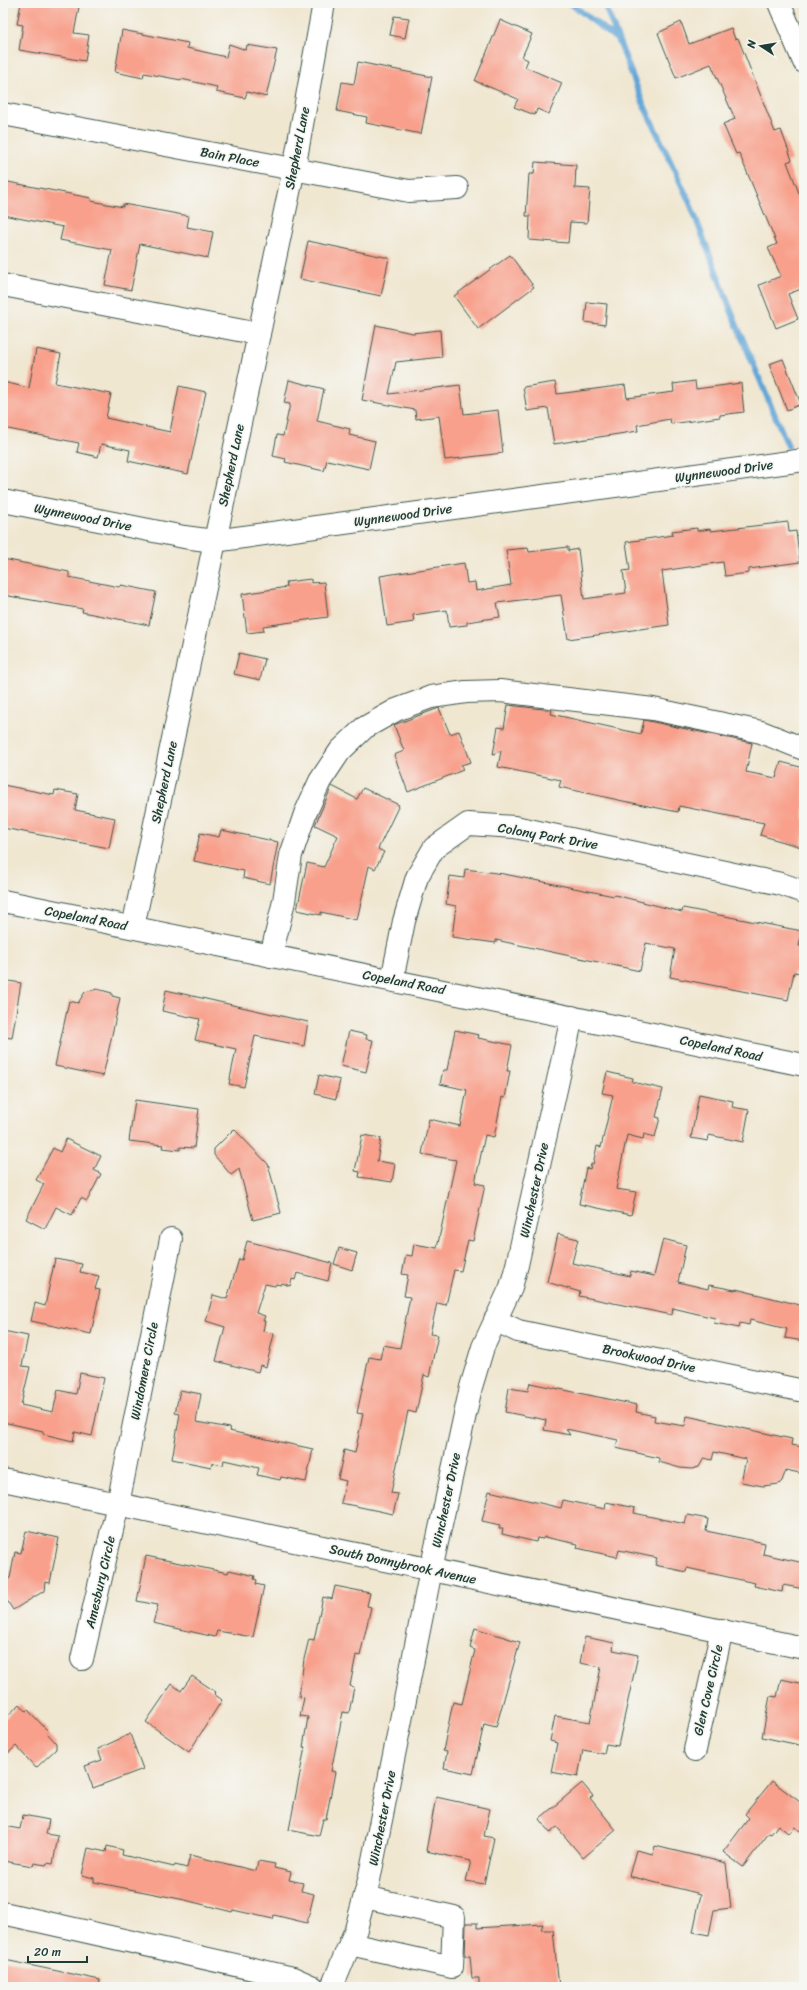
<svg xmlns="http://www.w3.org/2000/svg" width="807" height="1990" font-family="Sriracha,sans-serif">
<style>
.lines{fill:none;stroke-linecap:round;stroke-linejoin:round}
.stream{stroke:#62a6d7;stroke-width:6}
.building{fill:#f8a08c}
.minor-casing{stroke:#3e564c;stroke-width:24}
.minor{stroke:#fff;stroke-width:22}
.labels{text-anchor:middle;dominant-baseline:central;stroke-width:3.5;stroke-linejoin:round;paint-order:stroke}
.street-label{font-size:13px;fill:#1f3d34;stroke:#f6f6f2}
</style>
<rect width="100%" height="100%" fill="#f6f6f2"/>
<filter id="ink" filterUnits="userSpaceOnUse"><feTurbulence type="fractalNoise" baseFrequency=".025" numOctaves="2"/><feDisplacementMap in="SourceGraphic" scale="8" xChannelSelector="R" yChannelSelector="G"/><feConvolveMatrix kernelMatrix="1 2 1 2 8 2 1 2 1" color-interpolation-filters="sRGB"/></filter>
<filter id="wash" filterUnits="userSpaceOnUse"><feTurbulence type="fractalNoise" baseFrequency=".012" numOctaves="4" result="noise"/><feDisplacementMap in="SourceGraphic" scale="16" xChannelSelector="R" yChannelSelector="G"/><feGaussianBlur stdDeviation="0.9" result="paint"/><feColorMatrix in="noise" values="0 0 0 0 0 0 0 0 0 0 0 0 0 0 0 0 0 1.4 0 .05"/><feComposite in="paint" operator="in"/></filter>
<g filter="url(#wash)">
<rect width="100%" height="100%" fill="#f0e7d1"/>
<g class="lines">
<g class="stream">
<path d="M570,3L618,40"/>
<path d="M604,3L643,103L690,203L735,321L788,446"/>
<path d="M800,478L804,490"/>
</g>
</g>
<g id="blocks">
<g class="building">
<path d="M21,3H57L79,7L74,33L89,35L85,61L19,50L23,25L17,24Z"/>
<path d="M394,16L409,18L405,38L390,35Z"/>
<path d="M500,20L532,34L522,57L528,60L525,67L562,83L549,114L537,109L535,115L514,107L518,99L475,81Z"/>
<path d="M681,22L689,44L731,28L735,39L738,38L775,132L781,130L792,160L787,162L804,206V288L788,294L798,319L776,328L759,285L781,276L768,248L777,244L739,153L736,154L723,124L735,119L711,64L676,78L658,33Z"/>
<path d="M122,30L188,43L187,48L226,57L229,44L246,50L247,45L277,50L266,97L247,92L245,98L216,92L217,87L181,79V80L144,73L143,78L115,72Z"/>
<path d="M358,62L432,77L421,134L366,123L367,117L337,111L342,82L354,84Z"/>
<path d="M535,162L576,165L575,188L590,189L587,223L570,222L568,243L529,240L530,216H526L529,174H534Z"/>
<path d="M3,181L91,198V201L123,207V204L189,216L187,227L213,232L208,258L140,244L131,290L105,285L112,250L60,240L63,227L3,215Z"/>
<path d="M308,241L389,258L381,296L300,279Z"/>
<path d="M510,255L534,287L478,329L454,296Z"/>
<path d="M587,302L607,304L605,325L585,322Z"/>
<path d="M376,325L412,333L440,330L442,357L396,362L389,394L460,385L464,414L498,410L503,453L445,460L439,416L416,419L415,410L362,400Z"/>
<path d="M36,349L61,354L55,383L111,394L106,418L170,432L179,386L206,392L188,474L128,461L130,450L101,444L98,457L77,452L79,443L3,428V382L29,388Z"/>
<path d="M783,359L801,404L787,410L769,364Z"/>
<path d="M289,380L324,389L317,421L350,429L349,435L375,441L369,469L327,460L324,471L285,462L286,459L273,456L277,435L283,436L290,404L284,403Z"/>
<path d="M695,381L696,389L741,383L744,412L720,415V417L671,424L670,419L637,425L638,431L554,444L548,408L527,411L523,387L555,382L557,394L625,385L627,398L674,392L673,384Z"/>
<path d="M788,522L789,532L796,531L800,562L749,569V573L725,576L723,562L662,571L669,625L568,639L561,595L497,603L500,617L467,622V625L449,627L447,610L413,615L414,622L387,626L380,576L464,563L467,583L475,582L476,591L511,585L506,550L528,548L529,552L568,547V551L578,549L584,599L626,593L623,571L630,570L626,542L673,535L672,531L697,528V531L710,529L711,531Z"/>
<path d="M3,559L69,572V577L119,587L121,585L156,592L149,625L82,612L83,609L3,595Z"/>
<path d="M311,579V583L324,582L328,617L263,626L264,631L247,633L242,594L287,587L286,582Z"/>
<path d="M239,653L265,659L260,680L234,674Z"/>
<path d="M508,705L552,710L551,714L641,734L644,720L752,743L746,772L776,778L781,762L804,768V835L801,847L760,835L764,823L679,806L678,812L623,801L559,787L561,780L498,767L501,751L493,754L498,727L504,728Z"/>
<path d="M439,708L450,734L459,731L471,762L461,765L463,770L408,792L394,755L404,751L394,725Z"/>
<path d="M3,785L54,795L55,790L78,794L75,810L115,818L109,848L3,828Z"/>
<path d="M332,786L357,799L363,788L399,805L378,849L384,852L375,869L369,866L357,920L321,912V915L297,910L307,863L324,867L338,836L315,825Z"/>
<path d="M221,830L278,842L270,884L243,878L244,871L194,861L200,833L219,837Z"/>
<path d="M465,869L504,874L614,896L615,895L682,912L683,908L802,931L799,946L804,947L801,973L794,972L788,1000L670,977L675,949L646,943L640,971L496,940V943L452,937L456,906L446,904L450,876L464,878Z"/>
<path d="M3,980L21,983L12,1038L3,1037Z"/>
<path d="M97,989L112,993V996L120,998L103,1076L55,1066L69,1001L78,1003L85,992Z"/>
<path d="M166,990L308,1022L304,1046L255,1036L244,1087L229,1084L236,1049L195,1040L200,1019L162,1011Z"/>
<path d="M455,1030L479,1035L478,1038L512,1045L507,1071H510L505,1098L502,1097L494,1137L485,1135L475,1183L485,1185L473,1241L468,1240L461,1271L454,1270L446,1305L437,1303L430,1334L438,1335L429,1377L424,1375L416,1413L408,1411L391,1493L398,1494L393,1514L341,1503L346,1481L338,1479L344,1450L355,1453L363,1414L357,1413L369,1357L380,1359L383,1345L400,1348L410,1297L404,1296L408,1275L402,1274L406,1255L412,1256L414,1244L437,1248L456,1160L422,1154L429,1119L460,1126L467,1090L440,1084L443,1070H447Z"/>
<path d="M349,1031L367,1035L366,1039L373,1040L366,1072L341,1066Z"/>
<path d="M607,1072L633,1078L632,1082L663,1089L656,1117L660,1118L655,1137L644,1134L643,1139L627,1135L616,1189L636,1192L631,1215L579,1204L586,1168L590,1169L591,1164H593L597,1146L601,1147L613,1095L602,1093Z"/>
<path d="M319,1075L340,1080L336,1099L315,1094Z"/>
<path d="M699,1094L733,1101L732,1107L749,1110L743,1142L709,1135L708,1141L691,1138Z"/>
<path d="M135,1100L199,1109L194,1148L180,1147V1150L162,1148L163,1145L129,1141Z"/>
<path d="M234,1129L268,1164L281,1213L253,1220L239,1169L231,1175L214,1155V1149Z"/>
<path d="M362,1135L381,1138L377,1161L395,1164L392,1182L359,1177L360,1172L355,1171Z"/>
<path d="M66,1139L101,1156L94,1170L101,1174L87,1201L81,1198L72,1215L56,1207L45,1229L26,1219L44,1184L36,1180L53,1148L60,1152Z"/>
<path d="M558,1234L578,1239L572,1263L630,1276L631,1271L654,1276L663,1239L686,1245L678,1282L708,1289L709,1285L735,1290L736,1289L804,1306V1341L785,1338L787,1329L750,1320L749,1325L740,1323L739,1328L714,1323L715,1318L702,1315L673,1308L672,1315L579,1296L580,1292L547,1282Z"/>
<path d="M247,1241L332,1263L328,1281L297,1273L295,1280L292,1279L290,1286L282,1283L281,1285L276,1284L275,1286L265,1284L256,1313L265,1316L263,1321H265L263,1331L274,1334L266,1367L260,1365L258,1372L216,1361L225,1327L206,1321L213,1295L227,1299L239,1259L242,1260Z"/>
<path d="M339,1248L357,1253L352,1270L334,1264Z"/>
<path d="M55,1259L82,1264L80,1272L99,1276L95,1289L100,1290L91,1334L31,1321L35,1303L45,1306Z"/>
<path d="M3,1331L28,1336L22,1366L30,1367L21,1405L53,1412L58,1390L76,1394L80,1373L104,1378L92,1436L75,1432L73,1441L43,1434V1431L3,1422Z"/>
<path d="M530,1383L637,1405L636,1412L655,1416L654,1421L685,1426L687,1416L792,1439L791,1445L804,1447V1474L786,1470L782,1481L779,1484L763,1486L741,1482L746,1459L714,1452L712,1460L704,1458L699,1467L692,1469L680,1468L659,1462V1458L616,1448L618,1440L566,1429L570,1435L544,1430L546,1420L505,1412L509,1388L528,1391Z"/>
<path d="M180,1390L201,1394L196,1422L230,1428L229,1431L313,1449L306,1482L281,1477L280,1480L257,1475L259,1468L224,1460L223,1465L212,1463L211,1467L172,1459L180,1414L175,1413Z"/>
<path d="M489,1491L561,1508L563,1500L605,1509L606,1502L635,1508L634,1513L685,1524L687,1515L708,1519L706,1531L765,1543L763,1554L804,1563V1589L783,1585L782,1592L754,1586L755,1583L687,1568L686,1572L655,1565L657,1558L619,1550L617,1557L577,1548L578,1544L544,1537L543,1539L537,1538L536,1542L502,1534L503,1529H499L500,1525L482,1521Z"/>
<path d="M26,1531L59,1538L50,1583L45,1582L44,1591L13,1610L3,1594V1583L10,1578L15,1552L21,1553Z"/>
<path d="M146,1556L228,1573L229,1570L255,1576L254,1579L257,1580L256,1584L264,1586L253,1637L217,1631L215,1637L153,1623L158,1605L137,1601Z"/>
<path d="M335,1586L370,1593L367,1606L371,1607L360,1656L356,1655L350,1686L354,1687L349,1713L343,1712L331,1771L335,1772L326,1819H323L319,1836L289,1830L305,1747H303L308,1717L300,1716L304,1698L299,1697L304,1659L309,1639L314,1640L323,1597L332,1599Z"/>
<path d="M475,1628L520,1642L496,1727L484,1724L473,1774L444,1768L447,1752L443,1751L453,1702L462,1704L475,1650L470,1648Z"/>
<path d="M585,1637L614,1643L613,1650L638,1655L618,1746L606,1744L604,1754L583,1750L578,1777L551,1772L557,1743L550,1741L555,1716L590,1722L601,1667L580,1663Z"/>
<path d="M192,1676L216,1692L214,1694L222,1700L189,1752L146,1722L172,1684L181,1691Z"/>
<path d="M781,1679L804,1684V1746L762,1737L770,1696L777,1697Z"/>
<path d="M20,1704L26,1711L28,1710L48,1731L47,1733L56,1743V1749L36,1768L16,1746L3,1758V1720Z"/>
<path d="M130,1734L143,1769L93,1788L85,1766L102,1760L98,1749Z"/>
<path d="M772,1781L804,1805V1834L795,1827L789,1834L778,1825L771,1834L769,1833L743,1867L723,1852L749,1818L745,1814Z"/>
<path d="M582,1783L593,1796L590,1798L616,1830L583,1858L557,1827L550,1833L539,1819Z"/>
<path d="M436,1797L490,1809L484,1836L494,1838L484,1884L466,1881L471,1861L426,1851Z"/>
<path d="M23,1815L49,1820L46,1834L58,1836L53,1864L47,1863L46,1865L34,1863L33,1866L3,1861V1826L20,1829Z"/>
<path d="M107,1846L123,1850L122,1855L174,1867L175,1865L187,1868L190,1855L256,1871L258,1861L275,1864L274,1868L291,1872L289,1880L303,1883L301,1891L314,1894L307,1923L274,1915L273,1919L233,1910L232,1912L185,1900L94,1882V1878L82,1875L88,1848L106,1852Z"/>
<path d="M655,1846L726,1863L731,1908L714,1910L709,1935L693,1932L701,1894L629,1876L636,1850L653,1854Z"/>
<path d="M466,1923H477V1928L543,1924L541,1930H553L559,1987H479V1978H472L470,1956H465Z"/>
<path d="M5,1960L100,1980L99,1987H3Z"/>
</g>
</g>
</g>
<g filter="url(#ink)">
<use href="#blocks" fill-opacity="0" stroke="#3e564c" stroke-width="1"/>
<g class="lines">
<defs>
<g id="minor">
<path d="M779,3L804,62"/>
<path d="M3,114L409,191L457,188"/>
<path d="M3,285L259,334"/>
<path d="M3,501L184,537L214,541L804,460"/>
<path d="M3,901L804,1065"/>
<path d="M133,927L294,169L324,3"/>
<path d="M271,956L284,901L291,855L305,814L320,781L340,751L364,728L396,710L431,697L466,692L500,691L653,709L761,732L804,749"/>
<path d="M392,980L404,921L417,877L434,848L468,824L515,827L781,884L804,892"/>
<path d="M495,1320L518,1331L804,1391"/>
<path d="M3,1480L804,1648"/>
<path d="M82,1659L118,1504L171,1239"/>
<path d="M695,1750L722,1630"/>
<path d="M3,1913L293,1978L313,1987"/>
<path d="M350,1944L452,1967L454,1917L365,1897"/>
<path d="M332,1987L356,1929L369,1880L431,1570L471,1387L483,1347L511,1287L517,1265L572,1017"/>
</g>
</defs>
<use href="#minor" class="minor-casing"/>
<use href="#minor" class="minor"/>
</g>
</g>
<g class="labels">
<g class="street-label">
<text transform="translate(297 148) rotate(-79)">Shepherd Lane</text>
<text transform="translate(230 157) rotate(11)">Bain Place</text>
<text transform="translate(231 465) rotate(-78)">Shepherd Lane</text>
<text transform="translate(724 471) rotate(-8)">Wynnewood Drive</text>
<text transform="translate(403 515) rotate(-8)">Wynnewood Drive</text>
<text transform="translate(83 517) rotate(11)">Wynnewood Drive</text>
<text transform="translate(164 782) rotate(-78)">Shepherd Lane</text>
<text transform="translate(548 836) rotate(10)">Colony Park Drive</text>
<text transform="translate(86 918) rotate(11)">Copeland Road</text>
<text transform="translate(404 982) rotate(11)">Copeland Road</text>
<text transform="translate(721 1048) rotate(12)">Copeland Road</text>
<text transform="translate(534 1190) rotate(-78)">Winchester Drive</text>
<text transform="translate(649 1358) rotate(12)">Brookwood Drive</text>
<text transform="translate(144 1371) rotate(-79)">Windomere Circle</text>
<text transform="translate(446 1500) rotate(-78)">Winchester Drive</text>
<text transform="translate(403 1564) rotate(12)">South Donnybrook Avenue</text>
<text transform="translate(100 1582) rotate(-77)">Amesbury Circle</text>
<text transform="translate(708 1690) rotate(-77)">Glen Cove Circle</text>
<text transform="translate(382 1818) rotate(-79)">Winchester Drive</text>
</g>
</g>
<rect width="807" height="1990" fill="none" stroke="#f6f6f2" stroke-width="16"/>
<g transform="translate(761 46) rotate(282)" stroke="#f6f6f2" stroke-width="3" paint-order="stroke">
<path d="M0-3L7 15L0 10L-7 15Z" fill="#1f3d34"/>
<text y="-6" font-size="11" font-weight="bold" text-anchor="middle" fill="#1f3d34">N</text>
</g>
<path d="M28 1956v6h59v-6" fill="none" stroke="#1f3d34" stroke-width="2"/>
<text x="34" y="1956" font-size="12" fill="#1f3d34" stroke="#f6f6f2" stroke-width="3" paint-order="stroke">20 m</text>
</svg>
